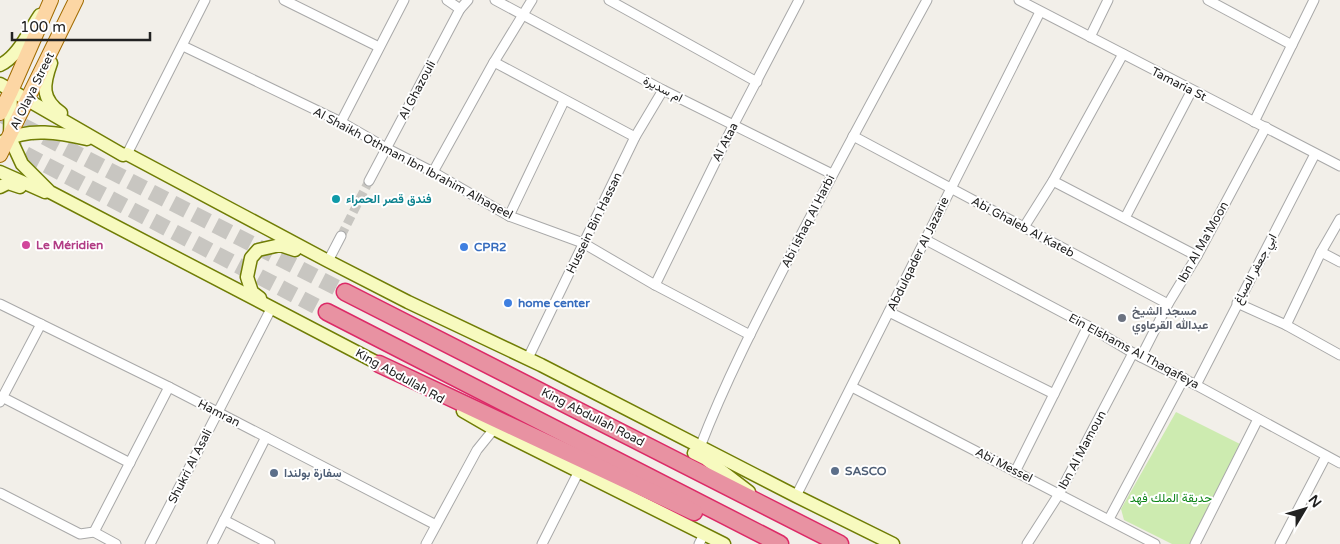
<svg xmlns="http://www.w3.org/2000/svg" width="1340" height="544" font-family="'Varela Round',Vazirmatn,sans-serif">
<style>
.grass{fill:#cdebb0}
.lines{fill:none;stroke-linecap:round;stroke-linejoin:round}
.street-tunnel{stroke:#c8c6c1;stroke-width:9;stroke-dasharray:9 4.5;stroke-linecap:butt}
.highway-tunnel{stroke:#c8c6c1;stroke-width:16;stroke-dasharray:16 8;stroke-linecap:butt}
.street-casing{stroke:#a9a9a9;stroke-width:11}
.secondary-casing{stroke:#707d05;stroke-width:15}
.primary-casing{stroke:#a06b00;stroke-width:16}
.highway-casing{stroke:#dc2a67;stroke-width:19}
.street{stroke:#fff;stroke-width:9}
.secondary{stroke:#f7fabf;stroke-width:12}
.primary{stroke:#fcd6a4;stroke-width:14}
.highway{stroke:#e892a2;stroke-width:16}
.culture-dot{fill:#0f9aa8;stroke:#fff;stroke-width:2}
.hotel-dot{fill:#d1479c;stroke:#fff;stroke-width:2}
.shop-dot{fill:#3f7fe0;stroke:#fff;stroke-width:2}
.worship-dot{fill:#6b7280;stroke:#fff;stroke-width:2}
.service-dot{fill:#5c6f8a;stroke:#fff;stroke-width:2}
.labels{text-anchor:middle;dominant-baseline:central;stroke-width:4;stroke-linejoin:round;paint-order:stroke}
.street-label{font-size:12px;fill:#222;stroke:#fff}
.culture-label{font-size:12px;font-weight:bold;fill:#0d838f;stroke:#fff;text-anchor:start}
.hotel-label{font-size:12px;font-weight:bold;fill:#b23c85;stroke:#fff;text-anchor:start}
.shop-label{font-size:12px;font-weight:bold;fill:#366cbe;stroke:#fff;text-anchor:start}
.worship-label{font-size:12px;font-weight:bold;fill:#5b616d;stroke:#fff;text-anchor:start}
.service-label{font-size:12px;font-weight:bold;fill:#4e5e75;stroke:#fff;text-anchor:start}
.park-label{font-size:12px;fill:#0c8416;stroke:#fff}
</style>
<rect width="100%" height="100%" fill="#f2efe9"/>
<path class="grass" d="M1176,412L1240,444L1191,544H1172L1124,520L1121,509Z"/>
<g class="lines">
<path class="street-tunnel" d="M341,236L369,181"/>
<g class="highway-tunnel">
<path d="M2,115L345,292"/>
<path d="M4,143L327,312"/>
</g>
<defs>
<g id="street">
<path d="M284,0L379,47"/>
<path d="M447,0L460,9"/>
<path d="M495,0L663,90L832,174"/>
<path d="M609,0L757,82"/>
<path d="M1019,0L1340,166"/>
<path d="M1208,0L1292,45"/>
<path d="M1090,37L1108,0"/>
<path d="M183,46L341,122L386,148L433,172L509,216L583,243L655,285L750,335"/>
<path d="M494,62L635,137"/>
<path d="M341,122L404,0"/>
<path d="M1254,122L1314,0"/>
<path d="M853,136L1168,304"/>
<path d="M127,154L205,0"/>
<path d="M433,172L494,62L532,0"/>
<path d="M369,181L460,9L468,0"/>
<path d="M1053,181L1197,256"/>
<path d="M509,216L564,101"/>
<path d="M1125,218L1192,90"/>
<path d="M1024,227L1053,181L1123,54"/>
<path d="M926,240L1088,326L1133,353L1196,385L1340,463"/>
<path d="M1321,252L1340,262"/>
<path d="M328,261L341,236"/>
<path d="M655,285L734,124L799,0"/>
<path d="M1237,303L1286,325L1340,355"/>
<path d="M0,304L169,387L436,525"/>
<path d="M889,312L1054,394"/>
<path d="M1286,325L1321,252L1340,219"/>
<path d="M1141,357L1168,304L1197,256L1266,127"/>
<path d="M528,358L635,137L663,90"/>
<path d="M1196,385L1315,154"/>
<path d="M852,387L1155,544"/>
<path d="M2,397L130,463"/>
<path d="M0,402L41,324"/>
<path d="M700,447C725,382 757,320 789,258C834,171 880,86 927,0"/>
<path d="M1015,472L1088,326"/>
<path d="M0,493L80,534L94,532L116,544"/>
<path d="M796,496C878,335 958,173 1040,12"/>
<path d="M1109,519L1184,378"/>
<path d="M224,520L270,544"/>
<path d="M94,532L169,387"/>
<path d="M150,544L272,307"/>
<path d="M212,544L266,437"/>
<path d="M426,544L477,450L494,429"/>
<path d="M542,544L579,471"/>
<path d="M699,544L704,534"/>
<path d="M1027,544L1059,494L1133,353"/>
<path d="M1195,544L1258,419"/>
<path d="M1280,544L1326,456"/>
</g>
<g id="secondary">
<path d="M51,63C43,85 41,99 61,113"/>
<path d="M0,65C18,57 29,31 40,15"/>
<path d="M0,84L123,155L127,154L328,261L408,302L541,365L796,496L893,544"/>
<path d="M11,91L10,138L22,164L50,192L387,368"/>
<path d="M4,141C28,127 61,133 87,139"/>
<path d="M0,172L45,192"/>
<path d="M0,187L8,183L20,187"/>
<path d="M260,298L252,292L247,277L251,258L258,250L280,245L295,250"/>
<path d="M463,411L494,429L724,544"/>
<path d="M694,453L706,459L749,492"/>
</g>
<g id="primary">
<path d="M0,113L11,91L51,0"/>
<path d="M0,155L76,0"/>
</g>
<g id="highway">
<path d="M345,292L840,544"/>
<path d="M327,312L780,544"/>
<path d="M379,364L694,512"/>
</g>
</defs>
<use href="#street" class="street-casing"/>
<use href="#secondary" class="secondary-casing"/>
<use href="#primary" class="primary-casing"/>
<use href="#highway" class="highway-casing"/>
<use href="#street" class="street"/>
<use href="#secondary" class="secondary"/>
<use href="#primary" class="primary"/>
<use href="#highway" class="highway"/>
</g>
<circle class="culture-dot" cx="336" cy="199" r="5"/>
<circle class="hotel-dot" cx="26" cy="245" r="5"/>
<g class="shop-dot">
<circle cx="464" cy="247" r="5"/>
<circle cx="508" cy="303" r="5"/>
</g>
<circle class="worship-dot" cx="1122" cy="318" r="5"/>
<g class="service-dot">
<circle cx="835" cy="471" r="5"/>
<circle cx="274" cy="473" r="5"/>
</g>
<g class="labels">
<g class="street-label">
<text transform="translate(1179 84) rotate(27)">Tamaria St</text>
<text transform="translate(663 89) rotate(27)">ام سديرة</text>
<text transform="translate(417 90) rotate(-62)">Al Ghazouli</text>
<text transform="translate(32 91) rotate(-64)">Al Olaya Street</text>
<text transform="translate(725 142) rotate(-63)">Al Ataa</text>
<text transform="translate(413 163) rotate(28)">Al Shaikh Othman Ibn Ibrahim Alhaqeel</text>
<text transform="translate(808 221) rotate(-63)">Abi Ishaq Al Harbi</text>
<text transform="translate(594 223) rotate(-64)">Hussein Bin Hassan</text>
<text transform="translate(1023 227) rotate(28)">Abi Ghaleb Al Kateb</text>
<text transform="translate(1203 242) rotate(-61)">Ibn Al Ma'Moon</text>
<text transform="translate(918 254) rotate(-64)">Abdulqader Al Jazarie</text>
<text transform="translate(1255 269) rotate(-62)">ابي جعفر الصباغ</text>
<text transform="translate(1134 351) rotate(28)">Ein Elshams Al Thaqafeya</text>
<text transform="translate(400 376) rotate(29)">King Abdullah Rd</text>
<text transform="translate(219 413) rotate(27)">Hamran</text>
<text transform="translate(593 417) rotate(27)">King Abdullah Road</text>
<text transform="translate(1082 450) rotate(-62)">Ibn Al Mamoun</text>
<text transform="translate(1004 465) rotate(27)">Abi Messel</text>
<text transform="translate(190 466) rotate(-63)">Shukri Al Asali</text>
</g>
<g class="culture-label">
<text x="346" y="199">فندق قصر الحمراء</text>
</g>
<g class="hotel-label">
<text x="36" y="245">Le Méridien</text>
</g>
<g class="shop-label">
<text x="474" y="247">CPR2</text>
<text x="518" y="303">home center</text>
</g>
<g class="worship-label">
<text x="1132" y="311">مسجد الشيخ<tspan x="1132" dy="14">عبدالله القرعاوي</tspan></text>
</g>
<g class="service-label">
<text x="845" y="471">SASCO</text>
<text x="284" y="473">سفارة بولندا</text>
</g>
<g class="park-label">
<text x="1171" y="498">حديقة الملك فهد</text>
</g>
</g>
<g transform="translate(1305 509) rotate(52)" stroke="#ffffff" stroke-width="4" paint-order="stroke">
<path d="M0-4L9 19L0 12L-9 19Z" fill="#222222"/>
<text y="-8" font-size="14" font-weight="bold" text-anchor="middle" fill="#222222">N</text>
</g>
<path d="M12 32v8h138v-8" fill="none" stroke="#222222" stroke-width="2.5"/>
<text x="20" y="32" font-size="15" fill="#222222" stroke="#ffffff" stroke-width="4" paint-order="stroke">100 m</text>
</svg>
